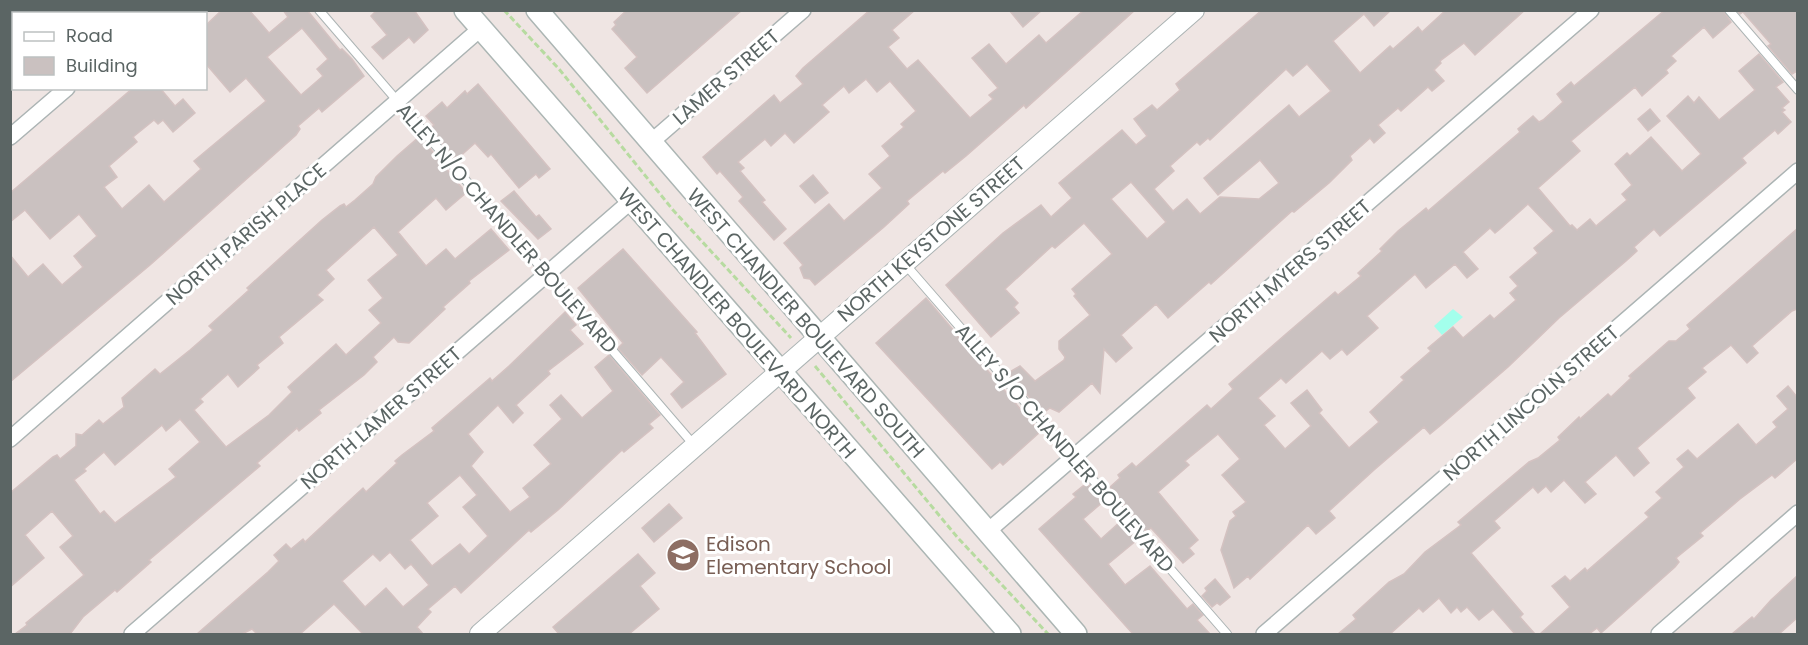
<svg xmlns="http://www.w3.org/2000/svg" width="1808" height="645" font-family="Poppins,sans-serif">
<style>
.water{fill:#a3ffec}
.building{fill:#cac1c0;stroke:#d4c2c1;stroke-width:1.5;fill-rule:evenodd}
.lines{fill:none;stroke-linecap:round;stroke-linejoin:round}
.service-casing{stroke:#acb4b4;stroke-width:10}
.minor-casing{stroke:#acb4b4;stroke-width:18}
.tertiary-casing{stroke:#acb4b4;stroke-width:22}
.secondary-casing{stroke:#acb6b4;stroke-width:24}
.path{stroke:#b7dba0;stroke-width:3;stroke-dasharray:6 3;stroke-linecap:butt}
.service{stroke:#fff;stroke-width:8}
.minor{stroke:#fff;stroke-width:15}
.tertiary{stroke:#fff;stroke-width:20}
.secondary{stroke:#fff;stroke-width:21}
.labels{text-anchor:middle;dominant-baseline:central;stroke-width:6;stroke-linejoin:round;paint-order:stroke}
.street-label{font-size:20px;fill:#5b6564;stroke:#fff}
.education-label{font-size:20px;fill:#785e54;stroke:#fff;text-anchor:start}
</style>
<rect width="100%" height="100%" fill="#efe5e3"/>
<path class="water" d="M1453,309L1463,317L1442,335L1434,326Z"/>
<g class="building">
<path d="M222,10H249L269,33L288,17L283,10H307L340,50L342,49L352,59L364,76L322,112L319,108L298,126L300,129L296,135L150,265L10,382V255L28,277L43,264L62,285L83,267L74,256L97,236L79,214L50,239L25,210L10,222V193L133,88H160L175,106L183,99L195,113L173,132L163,120L158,124L154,120L133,137L137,142L109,166L117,177L104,187L122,209L149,185L164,202L201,169L194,161L266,101L246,78L230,92L206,64V25ZM302,28L328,59L317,69L323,76L301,95L267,57Z"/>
<path d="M377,10H414L428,30L414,43L409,37L383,59L372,47L387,35L371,16Z"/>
<path d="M627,10H742L647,93L625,68L637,57L612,29L616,25L614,22Z"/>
<path d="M870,10H915L892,30L899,38L888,47L907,69L918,60L970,118L993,99L989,95L998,88L972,58L989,44L1006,64L1039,35L1046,43L1084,10H1135L1026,108L1024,105L966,156L945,173L943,171L907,201L909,204L884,227L815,285L810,279L804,278L800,268L803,265L784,243L829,204L844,221L882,188L869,174L890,156L882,146L904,127L901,124L916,111L890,81L877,92L866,79L849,93L844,86L822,105L829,112L794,143L785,133L771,146L765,139L738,162L744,168L740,171L765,200L762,202L786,229L774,240L739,201L743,197L720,171L717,174L703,157L774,95L780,103L803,84L796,76L803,68Z"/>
<path d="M1009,10H1042L1023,27Z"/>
<path d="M1262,10H1391L1374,26L1364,14L1333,41L1360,73L1390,46L1393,49L1418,27L1422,32L1446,10H1525L1475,55L1464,43L1440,61L1441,63L1434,70L1444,81L1432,91L1428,87L1401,111L1398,108L1378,125L1385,133L1374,143L1370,138L1350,156L1352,160L1329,183L1294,212L1292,211L1211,284L1209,282L1168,318L1156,304L1121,335L1132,348L1116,362L1104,349L1100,393L1092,383L1059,412L1050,408L1043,413L1008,373L1020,366L1035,381L1064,360L1065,357L1059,349V341L1090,315L1074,296L1076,294L1072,289L1112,254L1084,223L1055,248L1052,246L1005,289L1018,303L1014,307L1019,313L991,337L946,285L1003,233L1041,205L1051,217L1072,198L1059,183L1122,130L1136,145L1147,136L1134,119L1152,105L1157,110L1180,90L1176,84ZM1307,64L1331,91L1299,117L1289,105L1204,178L1218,195L1260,160L1279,183L1259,199L1220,197L1200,214L1187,199L1173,211L1154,189L1174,171L1170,166L1197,142L1200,145L1208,138L1210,140L1286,69L1293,76ZM1131,182L1166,222L1147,239L1111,199Z"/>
<path d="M1665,10H1723L1731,22L1713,38L1704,27L1671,56L1676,61L1666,70L1668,73L1642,96L1635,87L1571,141L1580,151L1538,188L1570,226L1572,225L1577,230L1590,219L1596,226L1627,200L1622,194L1632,185L1615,164L1627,153L1630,156L1651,137L1682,171L1701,154L1667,116L1688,96L1694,103L1699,97L1719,120L1755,90L1739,71L1759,54L1783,82L1776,87L1789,102L1782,108L1785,110L1782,112L1791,122L1778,134L1775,130L1742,158L1746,163L1660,236L1654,229L1634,247L1637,251L1626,261L1559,318L1508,367L1441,425L1430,434L1424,427L1374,470L1329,511L1335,518L1316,534L1308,525L1250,579L1248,576L1234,588L1221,550L1230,521L1236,516L1233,512L1246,502L1222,475L1240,459L1218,434L1185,461L1189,465L1158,492L1198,540L1189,548L1194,554L1183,563L1151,528L1146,532L1110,487L1120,478L1118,475L1132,463L1136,467L1207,405L1211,409L1233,389L1229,384L1286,334L1335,292L1338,295L1361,276L1358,273L1382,251L1380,249L1398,231L1426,208L1428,211L1520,132L1518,129L1533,116L1539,122L1543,120L1563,102L1557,94L1571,82L1574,86ZM1528,204L1554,231L1534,248L1538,253L1510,277L1518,286L1510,293L1516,300L1494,319L1490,315L1463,338L1453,327L1428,348L1431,351L1401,377L1404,380L1370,412L1379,422L1349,448L1319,413L1322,410L1307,390L1291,403L1311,426L1285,449L1264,425L1275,416L1258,398L1281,378L1286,383L1322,351L1330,359L1342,349L1347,355L1378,328L1367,316L1415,274L1426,288L1455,264L1467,278L1478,269L1463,252L1490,228L1495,233L1500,229Z"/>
<path d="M1737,10H1797V71L1792,74L1768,46L1771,44L1743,12L1740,14Z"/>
<path d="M478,84L550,169L539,178L536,174L519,188L491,154L488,157L475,143L456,160L429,129L434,125L426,116L442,102L447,108L465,91L467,94Z"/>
<path d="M1650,109L1660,121L1648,131L1638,119Z"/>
<path d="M420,136L466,193L446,210L436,198L398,232L426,266L446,249L455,259L491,229L509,250L469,281L470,283L443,307L445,309L409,343L398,342L394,337L373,357L377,362L364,375L319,410L321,413L299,431L297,428L257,463L260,466L149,560L151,562L117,592L115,590L83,617L70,634H15L27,625L26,623L84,575L60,547L73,536L52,511L25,535L44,558L10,587V493L53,457L57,455L60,459L76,446V434L82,435L99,420L103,424L124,407L122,398L155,369L160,374L190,350L213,330L209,326L249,290L247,288L322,220L340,206L344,204L346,207L355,200L373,184L376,177L397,156ZM374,227L398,255L368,280L383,298L369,310L381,323L346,355L336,344L288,387L292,392L269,415L226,447L194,410L203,402L200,399L228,374L238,387L259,368L257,365L283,343L279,337L323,300L317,295L334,279L326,270ZM180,419L200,442L169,469L176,477L115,523L104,511L100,514L74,480L86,471L84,469L104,452L115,465L162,425L166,431Z"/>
<path d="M813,175L828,193L815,203L800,186Z"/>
<path d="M514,191L536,217L539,215L551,229L538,239L501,201Z"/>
<path d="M1797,229V309L1792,311L1752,346L1758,353L1747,363L1731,345L1702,368L1706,372L1687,388L1695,398L1637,448L1649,463L1634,476L1616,455L1585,482L1596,494L1585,503L1564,480L1551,492L1546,486L1538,493L1533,487L1494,521L1500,528L1471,553L1523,614L1520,617L1535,634H1515L1493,609L1479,620L1467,607L1461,612L1457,607L1451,613L1439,598L1423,612L1419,608L1390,634H1338L1356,619L1353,615L1389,582L1404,574L1425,552L1461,525L1458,522L1529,462L1538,458L1560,440L1558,437L1579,417L1580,419L1608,394L1611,397L1631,378L1629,376L1669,341H1676L1690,329L1687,325Z"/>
<path d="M623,249L697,332L695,333L726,374L682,408L671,394L684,382L661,357L642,375L618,348L623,343L578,288Z"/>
<path d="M926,298L1040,432L1003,465L1000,462L992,469L876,343Z"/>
<path d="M565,312L576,325L570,330L583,344L548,371L550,374L516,405L523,413L513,423L498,405L468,434L483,452L471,466L510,512L530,497L523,488L551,464L534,445L562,419L550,405L561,395L582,418L613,391L595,367L609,355L660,415L649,424L653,428L624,452L622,450L558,510L531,532L529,530L461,593L455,586L428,609L431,612L417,627L423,634H363L334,604L300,634H257L252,629L242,634H197L268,572L279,561L274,555L286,544L291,549L303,539L305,542L363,488L366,492L397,463L395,461L402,455L434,431L432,428L490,378L492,381L509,366ZM460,475L477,495L463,507L488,536L469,554L460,544L432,566L410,540L438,516L427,503ZM390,552L405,569L411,564L429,585L403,607L386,588L365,607L342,581L373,554L380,561Z"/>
<path d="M1788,386L1797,397V459L1775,478L1772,475L1740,499L1700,533L1703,536L1676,558L1679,562L1675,567L1601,633L1597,628L1589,634H1540L1570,607L1552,586L1565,576L1570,581L1585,568L1587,571L1649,517L1645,513L1662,498L1656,492L1684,467L1677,459L1688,450L1697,459L1738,424L1756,445L1777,427L1773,422L1788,409L1777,396Z"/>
<path d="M1090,485L1104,501L1083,519L1101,539L1121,521L1137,540L1108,564L1125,585L1150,566L1187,609L1193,604L1203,615L1197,620L1210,634H1133L1039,529L1076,497L1073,494L1083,486Z"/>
<path d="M669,504L682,518L654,542L642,528Z"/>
<path d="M638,554L655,573L640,586L659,609L629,634H559L553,627Z"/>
<path d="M1797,576V618L1779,634H1732L1752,617L1754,619L1771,600Z"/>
<path d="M1215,579L1230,597L1220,605L1217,603L1212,607L1202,596L1207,591L1205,588Z"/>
</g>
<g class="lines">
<defs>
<g id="service">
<path d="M319,10L694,445"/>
<path d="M1729,10L1798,90"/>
<path d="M905,264L1227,634"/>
</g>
<g id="minor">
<path d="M154,14L157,10"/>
<path d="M10,137L67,88"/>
<path d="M650,143L803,10"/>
<path d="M10,439L480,29"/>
<path d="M988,531L1591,10"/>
<path d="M132,634L631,201"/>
<path d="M1264,634L1798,171"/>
<path d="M1659,634L1798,513"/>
</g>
<path id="tertiary" d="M480,634L1194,10"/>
<g id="secondary">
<path d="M465,10L1010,634"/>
<path d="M537,10L1076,634"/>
</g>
</defs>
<use href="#service" class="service-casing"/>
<use href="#minor" class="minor-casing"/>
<use href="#tertiary" class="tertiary-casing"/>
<use href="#secondary" class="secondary-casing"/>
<g class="path">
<path d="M504,10L559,69L673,210L791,338"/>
<path d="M815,366L958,538L1048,634"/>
</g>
<use href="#service" class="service"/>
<use href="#minor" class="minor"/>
<use href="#tertiary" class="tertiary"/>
<use href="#secondary" class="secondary"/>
</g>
<defs>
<symbol id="school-disc" viewBox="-11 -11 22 22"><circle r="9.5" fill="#8d6e63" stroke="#fff"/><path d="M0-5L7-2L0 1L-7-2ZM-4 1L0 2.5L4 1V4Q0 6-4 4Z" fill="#fff"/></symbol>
</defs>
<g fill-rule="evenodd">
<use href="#school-disc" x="664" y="536" width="38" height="38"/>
</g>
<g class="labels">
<g class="street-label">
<text transform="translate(726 77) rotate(-41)">LAMER STREET</text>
<text transform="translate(507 228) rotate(49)">ALLEY N/O CHANDLER BOULEVARD</text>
<text transform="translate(246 234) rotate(-41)">NORTH PARISH PLACE</text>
<text transform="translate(931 239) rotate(-41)">NORTH KEYSTONE STREET</text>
<text transform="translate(1290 271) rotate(-41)">NORTH MYERS STREET</text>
<text transform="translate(737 323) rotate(49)">WEST CHANDLER BOULEVARD NORTH</text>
<text transform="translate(806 323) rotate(49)">WEST CHANDLER BOULEVARD SOUTH</text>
<text transform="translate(1531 403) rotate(-41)">NORTH LINCOLN STREET</text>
<text transform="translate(381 418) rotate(-41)">NORTH LAMER STREET</text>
<text transform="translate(1065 448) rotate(49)">ALLEY S/O CHANDLER BOULEVARD</text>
</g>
<g class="education-label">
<text x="706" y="544">Edison<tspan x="706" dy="23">Elementary School</tspan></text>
</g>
</g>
<rect width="1808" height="645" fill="none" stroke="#5b6564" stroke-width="24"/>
<rect x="12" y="12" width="195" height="78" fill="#ffffff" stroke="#bdc1c1" stroke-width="1.5"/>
<rect x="24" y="32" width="30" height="9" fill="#ffffff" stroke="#bdc1c1" stroke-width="1.5"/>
<text x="66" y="42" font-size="18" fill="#5b6564">Road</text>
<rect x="24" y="57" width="30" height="18" fill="#cac1c0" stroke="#bdc1c1" stroke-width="1.5"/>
<text x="66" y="72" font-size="18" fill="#5b6564">Building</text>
</svg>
